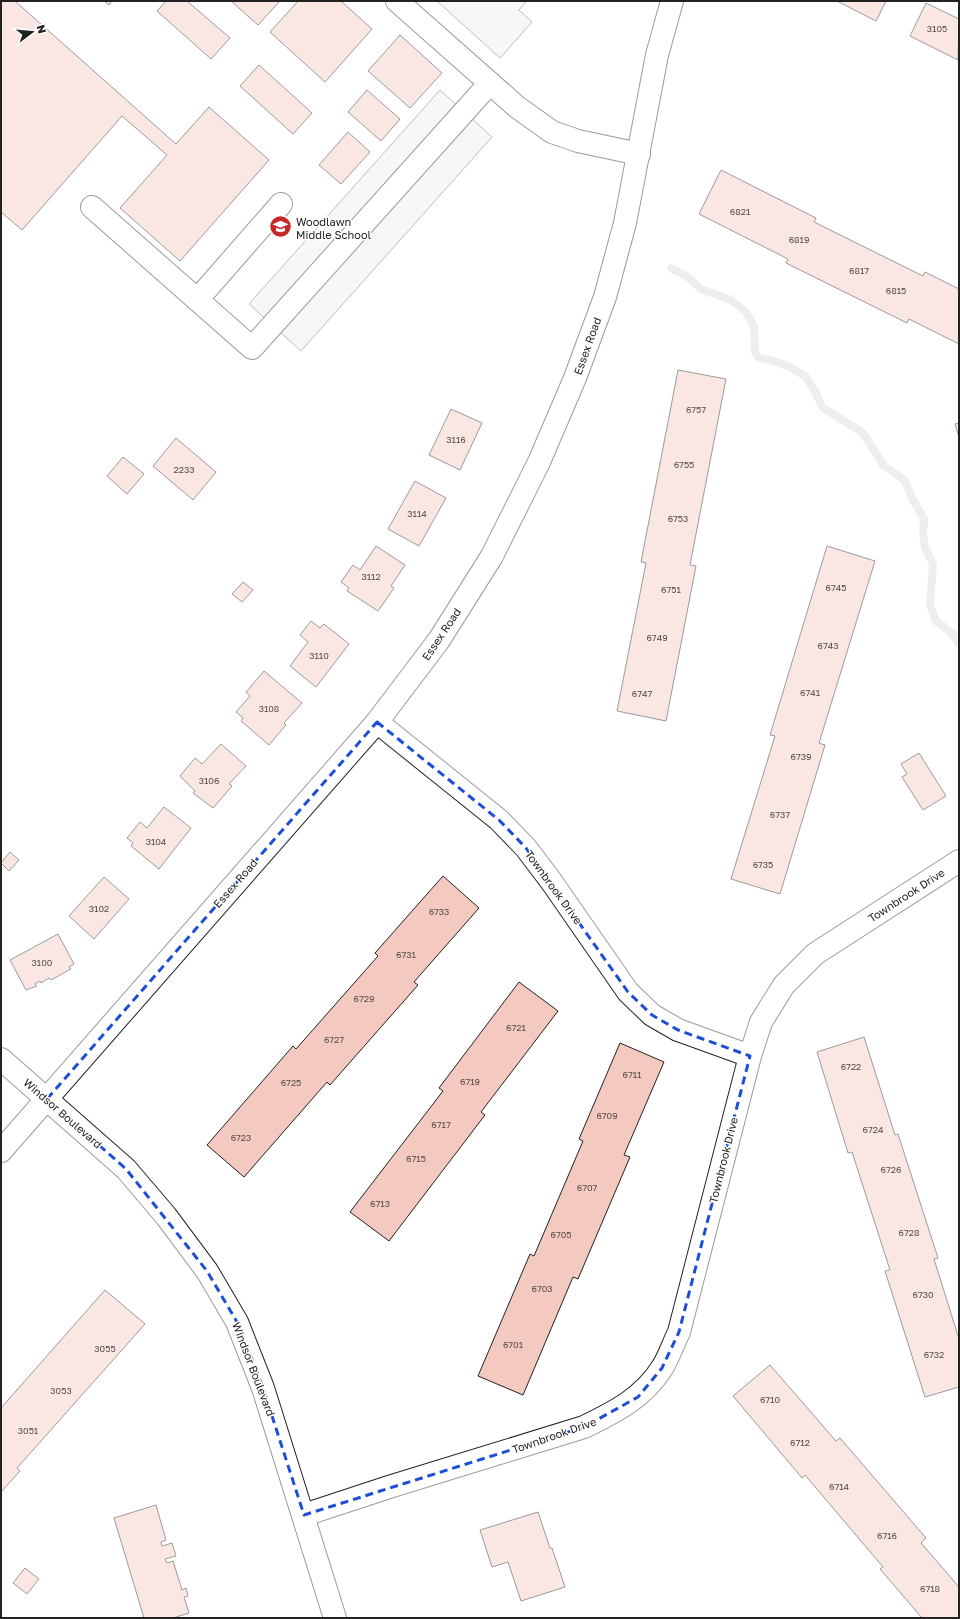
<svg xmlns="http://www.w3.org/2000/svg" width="960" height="1619" font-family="'Golos Text',sans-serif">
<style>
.parking{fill:#ededed;stroke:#6f6f6f}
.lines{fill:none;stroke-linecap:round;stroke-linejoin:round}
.stream{stroke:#d9d9d9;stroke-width:8}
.building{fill:#f3c9c0;stroke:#222}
.minor-casing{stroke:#222;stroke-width:24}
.minor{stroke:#fff;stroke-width:22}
.marked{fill:none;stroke:#1d4ed8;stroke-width:3;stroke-dasharray:8 5;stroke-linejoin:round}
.labels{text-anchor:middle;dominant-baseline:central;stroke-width:3;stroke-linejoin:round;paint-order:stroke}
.number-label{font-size:9px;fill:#564c4a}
.poi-label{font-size:11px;fill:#222;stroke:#fff;text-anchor:start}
.street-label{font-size:11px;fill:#222;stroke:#fff}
</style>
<rect width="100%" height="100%" fill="#fff"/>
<g class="parking">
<path d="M437,1H527L519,10L532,22L500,58Z"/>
<path d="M440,90L492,137L301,351L249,304Z"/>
</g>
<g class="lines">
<path class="stream" d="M671,268L688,277L701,289L731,300L746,312L754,326L755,352L759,358L774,361L790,367L805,376L815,391L822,407L863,433L884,466L896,474L905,481L912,498L924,519L923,534L925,548L933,564L930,604L936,621L952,633L959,644"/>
</g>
<g class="building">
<path d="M1,1H15L176,144L209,107L269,160L180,261L120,208L167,155L122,116L22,230L1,212Z"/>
<path d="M104,1H112L109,5Z"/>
<path d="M166,1H187L230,38L211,59L157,11Z"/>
<path d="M231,1H280L258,25Z"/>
<path d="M298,1H341L372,29L325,82L270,32Z"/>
<path d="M837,1H886L876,21Z"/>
<path d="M926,3L959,19L958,60L910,36Z"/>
<path d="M400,35L442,73L410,108L368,71Z"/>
<path d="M259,65L312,113L293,134L240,86Z"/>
<path d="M367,90L400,119L381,141L348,112Z"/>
<path d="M348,132L370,152L341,184L319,165Z"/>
<path d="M721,170L816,218L814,222L923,276L925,272L959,289V344L909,319L907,323L786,263L788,259L699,214Z"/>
<path d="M678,370L726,379L690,565L696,566L666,721L617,711L646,563L641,562Z"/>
<path d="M451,409L482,423L460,470L429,455Z"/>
<path d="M959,423V437L955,424Z"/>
<path d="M176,438L216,472L193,500L153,466Z"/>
<path d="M123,457L144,474L127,494L107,476Z"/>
<path d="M415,481L446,498L419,546L388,529Z"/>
<path d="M376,546L405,565L391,586L394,588L378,611L347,591L349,588L341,582L353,565L360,570Z"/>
<path d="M827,546L875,561L819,743L825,745L780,894L731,879L775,736L770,735Z"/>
<path d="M243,582L253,590L242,602L232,594Z"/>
<path d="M311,621L320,628L324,624L349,644L316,687L290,666L308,642L300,635Z"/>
<path d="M264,671L302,703L284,723L286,725L269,745L241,721L243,718L236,712L250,696L246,692Z"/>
<path d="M221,744L246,766L229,784L232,786L213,808L193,793L195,791L180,776L195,758L202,764Z"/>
<path d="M919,753L946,796L923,810L902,777L907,774L901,764Z"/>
<path d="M164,807L191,828L159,869L131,846L133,843L127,838L140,822L147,828Z"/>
<path d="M10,852L19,860L9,871L1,863Z"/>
<path d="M443,876L479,908L414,982L418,985L330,1085L327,1082L244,1177L207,1145L293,1046L296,1049L378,956L375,953Z"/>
<path d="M104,877L129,899L94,939L69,916Z"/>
<path d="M58,934L74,964L69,967L71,969L51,980L49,978L41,983L40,981L35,984L37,986L26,990L10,960Z"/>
<path d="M519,982L558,1011L481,1112L485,1115L389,1241L350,1212L443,1091L439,1088Z"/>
<path d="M864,1037L895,1135L898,1134L938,1258L934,1259L959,1339V1387L925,1397L885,1271L890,1270L852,1152L848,1153L817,1052Z"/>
<path d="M620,1043L664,1062L624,1155L630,1157L578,1279L573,1277L523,1395L478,1376L530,1254L534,1256L583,1141L579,1139Z"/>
<path d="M105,1290L145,1324L17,1468L20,1471L1,1492V1408Z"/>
<path d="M770,1365L836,1441L840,1438L926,1538L921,1543L959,1587V1618H922L880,1569L883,1567L805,1475L802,1478L733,1396Z"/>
<path d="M156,1505L166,1540L161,1542L162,1546L172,1543L176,1556L165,1559L167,1563L173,1561L182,1590L186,1588L188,1596L184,1597L189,1613L173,1618H144L114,1518Z"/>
<path d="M538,1512L550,1548H552L565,1587L521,1601L508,1562L492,1567L480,1530Z"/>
<path d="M25,1568L39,1579L27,1594L13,1583Z"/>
</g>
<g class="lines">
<defs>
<g id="minor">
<path d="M397,1L517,107L552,132L578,141L639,154"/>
<path d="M92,207L252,348L490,83"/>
<path d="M197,300L281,204"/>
<path d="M377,722L499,820L526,848L551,881L628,992L652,1015L678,1030L750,1056"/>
<path d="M1,1059L126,1169L166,1216L207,1271L237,1322L263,1388L335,1618"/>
<path d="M1,1151L377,722L439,640L492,556L539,462L575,378L605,297L625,223L657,55L672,1"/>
<path d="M304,1515L389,1487L584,1427C615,1412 643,1398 662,1368C669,1357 673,1344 679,1332L750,1056L761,1022L784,985L815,954L959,861"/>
</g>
</defs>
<use href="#minor" class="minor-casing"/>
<use href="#minor" class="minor"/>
</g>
<path d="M0 0H960V1619H0ZM377,722L499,820L526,848L628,992L652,1015L678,1030L750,1056L679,1332L662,1368L638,1397L584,1427L304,1515L263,1388L237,1322L207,1271L126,1169L47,1099Z" fill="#fff" fill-opacity=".55" fill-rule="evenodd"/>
<path class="marked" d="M377,722L499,820L526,848L628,992L652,1015L678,1030L750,1056L679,1332L662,1368L638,1397L584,1427L304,1515L263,1388L237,1322L207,1271L126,1169L47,1099Z"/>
<defs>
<symbol id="school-disc" viewBox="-11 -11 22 22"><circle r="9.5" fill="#c62828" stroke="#fff"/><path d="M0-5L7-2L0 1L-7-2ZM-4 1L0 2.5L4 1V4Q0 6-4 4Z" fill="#fff"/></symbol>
</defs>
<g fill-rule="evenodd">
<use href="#school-disc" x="268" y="214" width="25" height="25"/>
</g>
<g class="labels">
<g class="number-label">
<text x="937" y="28">3105</text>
<text x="740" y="211">6821</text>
<text x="799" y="239">6819</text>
<text x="859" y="270">6817</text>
<text x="896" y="290">6815</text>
<text x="696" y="409">6757</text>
<text x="456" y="439">3116</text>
<text x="684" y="464">6755</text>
<text x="184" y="469">2233</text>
<text x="417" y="513">3114</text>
<text x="678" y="518">6753</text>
<text x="371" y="576">3112</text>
<text x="836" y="587">6745</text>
<text x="671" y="589">6751</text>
<text x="657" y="637">6749</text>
<text x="828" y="645">6743</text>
<text x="319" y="655">3110</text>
<text x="810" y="692">6741</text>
<text x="642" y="693">6747</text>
<text x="269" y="708">3108</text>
<text x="801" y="756">6739</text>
<text x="209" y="780">3106</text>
<text x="780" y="814">6737</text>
<text x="156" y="841">3104</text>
<text x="763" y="864">6735</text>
<text x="99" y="908">3102</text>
<text x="439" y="911">6733</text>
<text x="406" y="954">6731</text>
<text x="42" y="962">3100</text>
<text x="364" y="998">6729</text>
<text x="516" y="1027">6721</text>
<text x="334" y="1039">6727</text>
<text x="851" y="1066">6722</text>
<text x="632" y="1074">6711</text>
<text x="470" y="1081">6719</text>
<text x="291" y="1082">6725</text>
<text x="607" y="1115">6709</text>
<text x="441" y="1124">6717</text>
<text x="873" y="1129">6724</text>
<text x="241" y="1137">6723</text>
<text x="416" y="1158">6715</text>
<text x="891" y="1169">6726</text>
<text x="587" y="1187">6707</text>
<text x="380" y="1203">6713</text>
<text x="909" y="1232">6728</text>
<text x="561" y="1234">6705</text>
<text x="542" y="1288">6703</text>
<text x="923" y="1294">6730</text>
<text x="513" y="1344">6701</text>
<text x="105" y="1348">3055</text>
<text x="934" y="1354">6732</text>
<text x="61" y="1390">3053</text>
<text x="770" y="1399">6710</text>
<text x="28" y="1430">3051</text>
<text x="800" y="1442">6712</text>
<text x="839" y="1486">6714</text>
<text x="887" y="1535">6716</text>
<text x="930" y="1588">6718</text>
</g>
<g class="poi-label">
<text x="296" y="221">Woodlawn<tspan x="296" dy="13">Middle School</tspan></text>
</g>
<g class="street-label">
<text transform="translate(587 346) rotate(-70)">Essex Road</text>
<text transform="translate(441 634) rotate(-56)">Essex Road</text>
<text transform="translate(235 883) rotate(-49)">Essex Road</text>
<text transform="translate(554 887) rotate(54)">Townbrook Drive</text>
<text transform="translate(906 895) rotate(-33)">Townbrook Drive</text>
<text transform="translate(63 1113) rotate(41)">Windsor Boulevard</text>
<text transform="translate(723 1160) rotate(-76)">Townbrook Drive</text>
<text transform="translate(254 1369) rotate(69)">Windsor Boulevard</text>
<text transform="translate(554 1435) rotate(-19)">Townbrook Drive</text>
</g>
</g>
<rect width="960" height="1619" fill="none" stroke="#222222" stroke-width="4"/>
<g transform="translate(32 32) rotate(74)" stroke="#ffffff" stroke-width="3" paint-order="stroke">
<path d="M0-3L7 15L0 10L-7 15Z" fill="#222222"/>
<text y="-6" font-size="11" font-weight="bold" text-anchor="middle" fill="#222222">N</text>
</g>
</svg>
